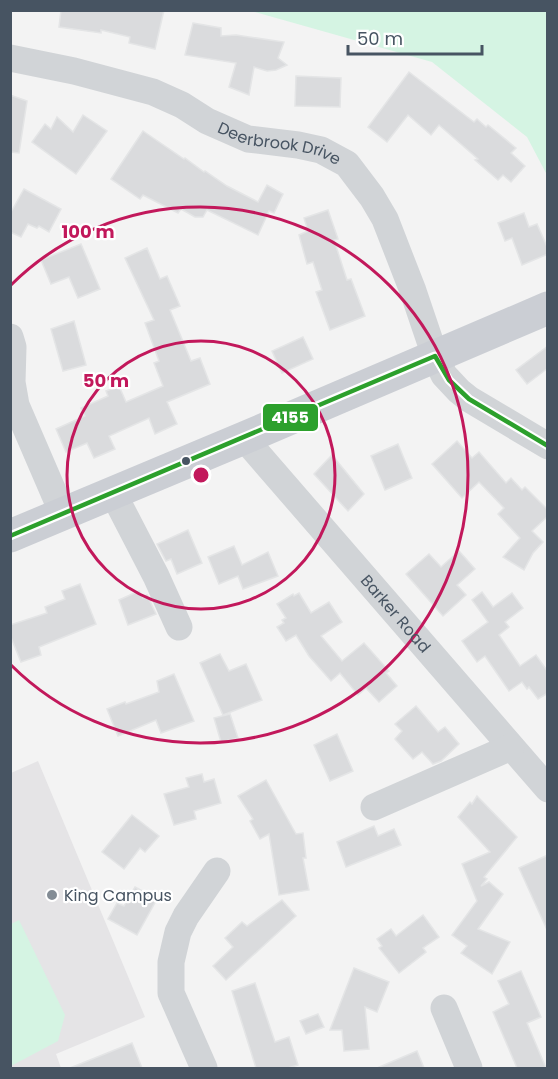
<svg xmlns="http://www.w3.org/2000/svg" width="558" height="1079" font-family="Poppins,sans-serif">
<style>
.education{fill:#e5e4e6}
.green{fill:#d5f4e3}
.building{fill:#dadbdd;stroke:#e4e5e6;stroke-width:1.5}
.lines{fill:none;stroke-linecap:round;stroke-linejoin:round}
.minor{stroke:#d1d4d7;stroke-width:27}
.major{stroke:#cbced4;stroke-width:33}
.bus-1-casing{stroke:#fff;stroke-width:9}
.bus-1{stroke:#2ca02c;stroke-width:4.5}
.ring{fill:none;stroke:#c2185b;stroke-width:3}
.bus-dot{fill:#475462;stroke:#fff;stroke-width:2}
.poi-dot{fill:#838c95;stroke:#fff;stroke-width:2}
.labels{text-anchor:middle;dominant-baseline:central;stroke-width:4.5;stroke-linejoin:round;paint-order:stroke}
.street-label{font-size:16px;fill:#475462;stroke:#fff}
.poi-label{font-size:16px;fill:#475462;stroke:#fff;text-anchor:start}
.centre{fill:#c2185b;stroke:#fff;stroke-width:3}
.ring-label{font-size:18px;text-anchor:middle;font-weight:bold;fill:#c2185b;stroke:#fff;stroke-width:4.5;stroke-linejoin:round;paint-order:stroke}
.line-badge{stroke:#fff;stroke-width:2}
.badge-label{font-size:16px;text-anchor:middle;font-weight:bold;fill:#fff}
</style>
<rect width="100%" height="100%" fill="#f3f3f3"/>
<path class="education" d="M38,761L145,1017L56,1054L61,1068H11V773Z"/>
<g class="green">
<path d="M251,11H547V175L527,137L432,62Z"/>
<path d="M19,920L65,1015L58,1041L11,1066V924Z"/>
</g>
<g class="building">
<path d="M61,10H164L155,49L129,43L130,37L101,30V33L59,27Z"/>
<path d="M193,23L221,28V36L236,35L284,42L278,58L287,65L276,70L267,71L254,67L249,95L229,87L236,63L185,55Z"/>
<path d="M409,72L474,122L477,119L486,127L488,125L516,148L511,153L525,166L511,182L503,175L498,180L475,160L478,159L439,125L431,135L408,115L387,142L368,127Z"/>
<path d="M296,76L341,78L340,107L295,106Z"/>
<path d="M10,95L27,101L19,153L10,152Z"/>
<path d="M83,115L107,131L76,174L32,142L45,124L51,129L57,117L73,132Z"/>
<path d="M143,131L184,159L185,158L204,172L205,171L227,186L258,202L267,185L283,194L274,213L269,211L258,235L207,210L203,217H195L181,209L178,213L143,195L140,199L111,179Z"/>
<path d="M24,189L61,209L49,232L39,226L37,228L28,224L21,237L10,232V214Z"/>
<path d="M328,210L338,239L334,240L347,280L351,279L365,316L330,330L316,292L322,290L313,262L307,264L299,235L308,231L304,218Z"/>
<path d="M524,213L529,227L537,224L548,249V254L522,265L512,238L505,241L498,223Z"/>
<path d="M81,244L100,289L78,298L69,277L51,284L41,260Z"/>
<path d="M147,248L160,279L167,276L180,306L170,310L191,361L200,358L210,384L167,402L177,424L155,434L149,418L109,436L115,449L94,458L87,443L66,452L56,429L85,416L81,408L108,396L106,391L119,386L126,402L163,386L154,363L159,361L145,323L154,320L125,258Z"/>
<path d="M74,321L86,365L63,371L51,329Z"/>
<path d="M303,337L313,359L282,373L272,351Z"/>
<path d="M548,346V368L527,384L516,370Z"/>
<path d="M457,441L472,458L479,452L506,483L511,478L522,490L525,487L548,510V516L532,531L543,542L533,553L524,570L503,557L520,538L498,514L504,508L479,482L462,498L432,464Z"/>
<path d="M398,444L412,478L385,490L371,456Z"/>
<path d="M332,455L364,494L348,511L314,474Z"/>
<path d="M188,530L202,563L177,574L171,559L166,561L157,544Z"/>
<path d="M234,546L242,565L268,552L278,576L243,589L238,576L219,584L208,557Z"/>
<path d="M459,551L475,569L457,585L466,595L443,616L406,574L429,554L441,567Z"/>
<path d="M80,584L96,624L39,647L41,655L21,662L10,635V625L47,613L45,607L65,599L62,591Z"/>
<path d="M139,591L143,598L147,595L156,614L128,625L119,600Z"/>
<path d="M482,592L493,607L512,593L523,608L505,622L509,627L499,635L520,666L536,655L548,672V693L538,699L529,687L527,689L522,682L509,691L485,656L477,662L462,641L488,622L472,600Z"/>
<path d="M299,593L311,613L329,602L342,622L321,636L342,661L364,643L389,671L386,673L397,686L379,702L366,688L358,695L340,673L331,681L309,656L296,635L286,641L277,627L284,623L282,620L286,618L277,604L293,594L294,596Z"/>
<path d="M220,654L229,671L246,664L262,700L223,715L200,663Z"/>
<path d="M174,674L194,721L161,733L156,720L118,736L107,709L125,702L126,704L159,692L157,681Z"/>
<path d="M416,706L438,732L445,727L459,744L441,761L433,764L422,752L413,759L395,739L402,731L395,724Z"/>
<path d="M230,714L238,738L221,742L214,718Z"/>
<path d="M337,734L353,771L330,781L314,745Z"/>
<path d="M202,774L204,782L214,779L221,803L194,811L196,819L174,825L164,794L189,787L186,778Z"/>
<path d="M266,780L296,834L303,833L306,858H303L309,890L279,895L269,834L260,839L250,821L253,819L238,796Z"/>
<path d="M477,796L517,837L484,877L487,879L481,886L489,882L503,894L478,929L510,942L492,974L461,953L467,946L452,935L477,901L462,864L490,852L458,817L470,802L472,804Z"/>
<path d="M132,815L159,836L145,852L140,848L124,869L102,852Z"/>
<path d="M374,826L378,836L394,829L401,845L346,867L337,842Z"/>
<path d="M548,855V932L519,868Z"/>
<path d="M135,887L157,899L137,935L108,919L117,903L124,906Z"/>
<path d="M282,900L296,916L226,980L213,966L233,947L225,938L242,922L247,926Z"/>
<path d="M423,915L439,937L423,948L426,952L399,973L379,948L382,946L377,939L391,929L396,936Z"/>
<path d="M354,968L389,982L377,1012L365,1007L369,1049L344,1051L342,1030H330Z"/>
<path d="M521,971L541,1017L527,1023L546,1068H517L493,1012L509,1004L498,981Z"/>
<path d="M255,983L275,1042L289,1037L298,1065L288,1068H256L232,991Z"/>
<path d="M318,1014L324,1027L306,1034L300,1021Z"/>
<path d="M132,1043L142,1068H70Z"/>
<path d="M417,1051L424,1068H377Z"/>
</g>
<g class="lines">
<g class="minor">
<path id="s1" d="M10,58L74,71L153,92L182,105L207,121L248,139L298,145L321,150L347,164L372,197L385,219L413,291L435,356L444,375L459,391L469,399L548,446"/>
<path d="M10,337L13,347L12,382L16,405L63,514"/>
<path id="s2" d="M244,438L548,789"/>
<path d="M113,493L156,576L179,627"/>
<path d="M374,807L511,747"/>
<path d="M444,1008L469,1068"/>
<path d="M204,1068L171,993V962L178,932L186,916L217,871"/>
</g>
<path class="major" d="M10,536L244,438L548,308"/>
<defs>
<path id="bus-1" d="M10,536L435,356L449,380L469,399L548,446"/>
</defs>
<use href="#bus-1" class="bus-1-casing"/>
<use href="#bus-1" class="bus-1"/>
</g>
<g class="ring">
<circle cx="201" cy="475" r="134"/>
<path d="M11 285A268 268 0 1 1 11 665"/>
</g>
<circle class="bus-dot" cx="186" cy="461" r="5"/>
<circle class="poi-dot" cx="52" cy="895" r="6"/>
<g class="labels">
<g class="street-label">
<text stroke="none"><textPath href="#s1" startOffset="285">Deerbrook Drive</textPath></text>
<text stroke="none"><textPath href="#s2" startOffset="232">Barker Road</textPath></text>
</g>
<g class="poi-label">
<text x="64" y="895">King Campus</text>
</g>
</g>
<circle cx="201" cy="475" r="9" class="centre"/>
<g class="ring-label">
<text x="88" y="238">100 m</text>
<text x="106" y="387">50 m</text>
</g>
<rect class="line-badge" x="262" y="403" width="57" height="29" rx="6" fill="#2ca02c"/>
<g class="badge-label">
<text x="290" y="423">4155</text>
</g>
<rect width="558" height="1079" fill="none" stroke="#475462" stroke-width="24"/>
<path d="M348 45v9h134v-9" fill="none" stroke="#475462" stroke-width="3"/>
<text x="357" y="45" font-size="18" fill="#475462" stroke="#ffffff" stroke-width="4.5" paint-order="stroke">50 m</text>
</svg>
